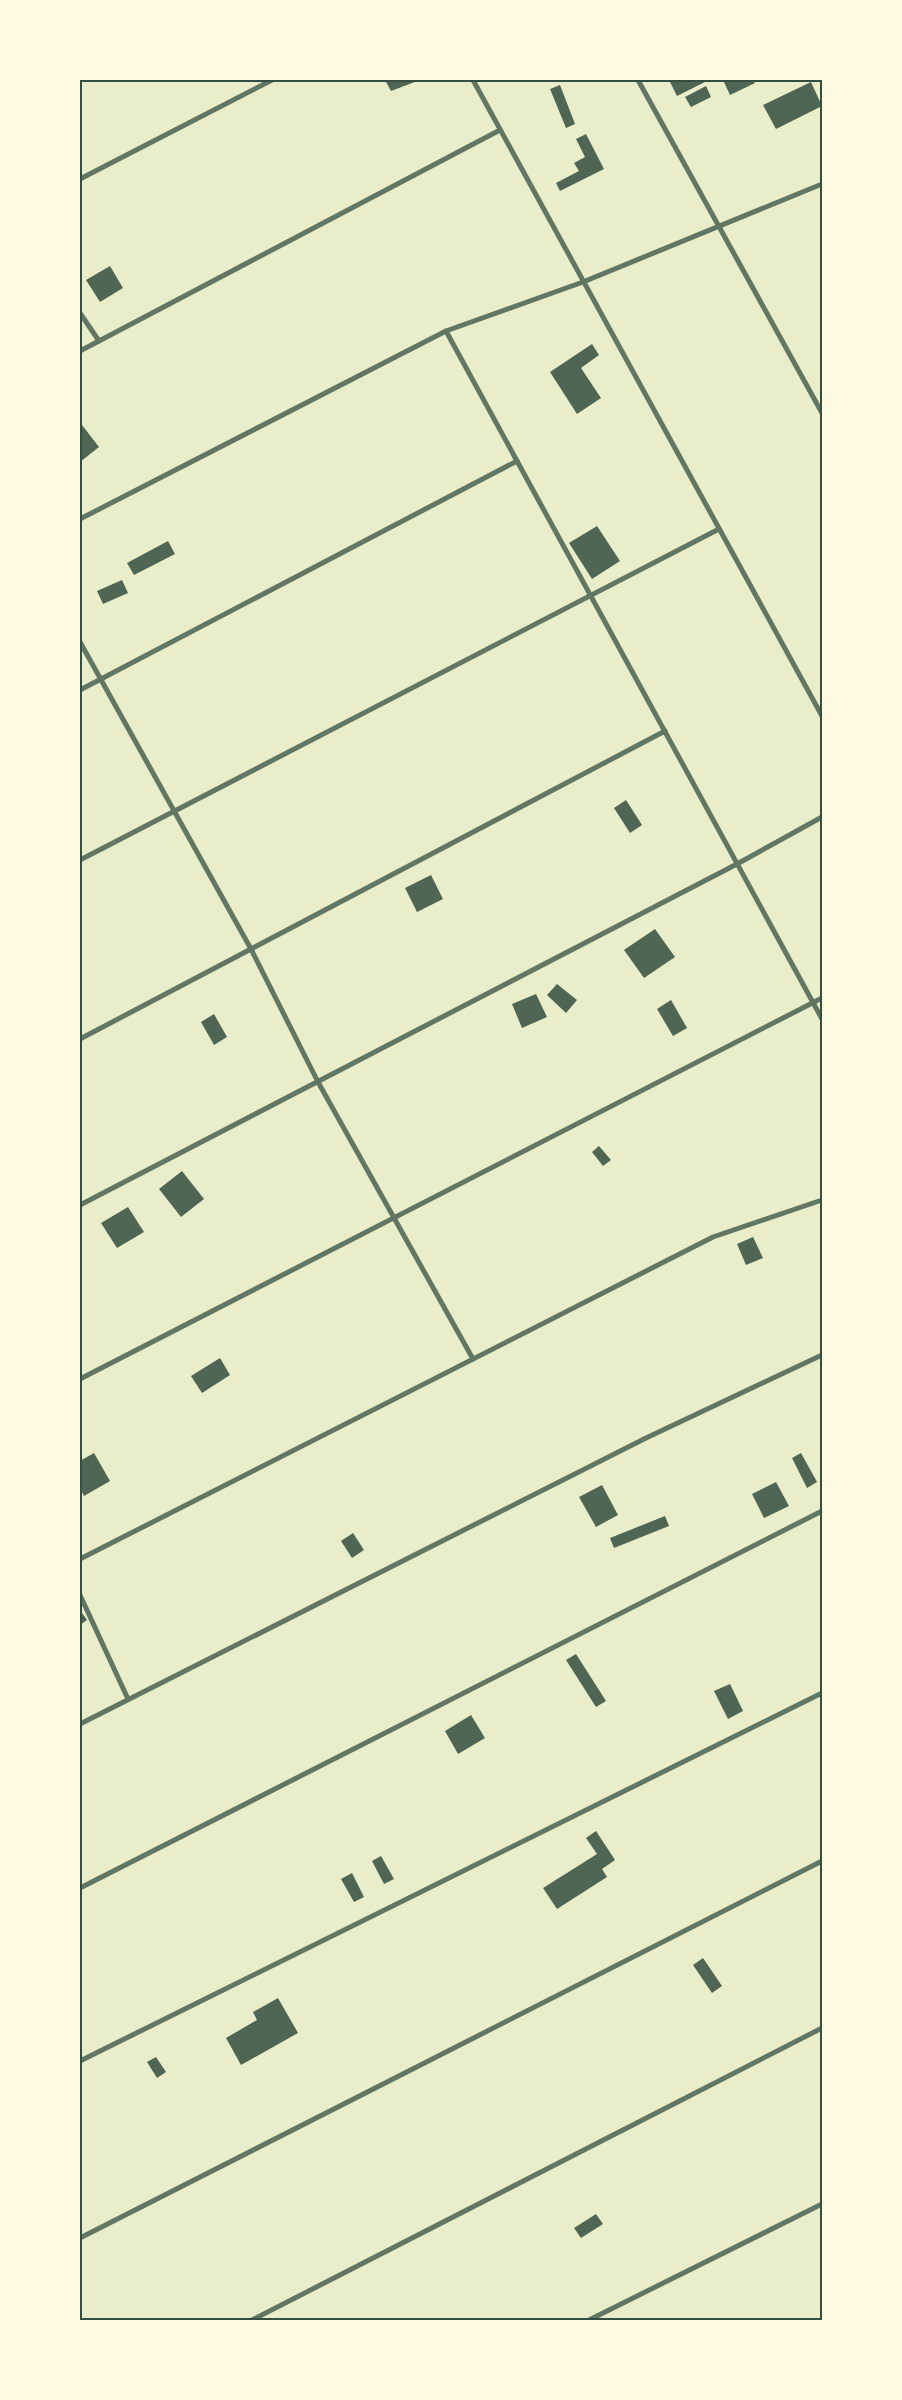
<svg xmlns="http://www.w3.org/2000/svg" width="902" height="2400" font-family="Bitter,serif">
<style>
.building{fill:#4f6655}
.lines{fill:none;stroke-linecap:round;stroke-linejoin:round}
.minor{stroke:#617663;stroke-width:5}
.neatline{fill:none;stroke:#344e41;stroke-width:2}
</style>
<rect width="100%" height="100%" fill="#e9edc9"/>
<g class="building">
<path d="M385,80H420L391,91Z"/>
<path d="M669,80H703L705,82L677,96Z"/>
<path d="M723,80H753L755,83L730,95Z"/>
<path d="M811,82L822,106L776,129L763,105Z"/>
<path d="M560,85L575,124L566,128L550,89Z"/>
<path d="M706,86L711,97L691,107L685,97Z"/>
<path d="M586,134L604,169L560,191L556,183L579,171L574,163L585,157L576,139Z"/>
<path d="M110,266L123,288L100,302L86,280Z"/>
<path d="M592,344L599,355L581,368L601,398L577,414L550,372Z"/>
<path d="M82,425L99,447L80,462V427Z"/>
<path d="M597,526L620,561L592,579L569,543Z"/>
<path d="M168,541L175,554L134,575L127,563Z"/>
<path d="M122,580L128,593L103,604L97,591Z"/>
<path d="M626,800L642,825L630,833L614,808Z"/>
<path d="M431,875L443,899L417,912L405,888Z"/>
<path d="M655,929L675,957L644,978L624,950Z"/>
<path d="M557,984L577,1000L566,1013L547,995Z"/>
<path d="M536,994L547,1017L522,1028L512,1004Z"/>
<path d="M671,1000L687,1028L673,1036L657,1009Z"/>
<path d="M214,1014L227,1037L214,1045L201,1022Z"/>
<path d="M599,1146L611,1160L603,1166L592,1152Z"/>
<path d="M182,1171L204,1199L181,1217L159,1189Z"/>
<path d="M128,1207L144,1232L117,1248L101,1223Z"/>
<path d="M753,1237L763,1258L746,1265L737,1244Z"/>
<path d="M220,1358L230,1375L202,1393L191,1376Z"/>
<path d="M94,1453L110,1481L84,1496L80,1488V1461Z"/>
<path d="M801,1453L817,1482L807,1488L792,1458Z"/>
<path d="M776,1482L789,1506L764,1518L752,1494Z"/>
<path d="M602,1485L618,1515L596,1527L579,1497Z"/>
<path d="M665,1516L669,1526L614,1548L610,1538Z"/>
<path d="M353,1533L364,1550L352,1558L341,1541Z"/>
<path d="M80,1610L87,1620L80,1625Z"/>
<path d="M576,1654L606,1701L596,1707L566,1660Z"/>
<path d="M730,1684L743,1711L728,1719L714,1691Z"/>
<path d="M471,1715L485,1738L458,1754L445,1731Z"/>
<path d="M596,1831L615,1860L602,1869L607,1877L557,1909L543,1888L597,1854L586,1838Z"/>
<path d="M381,1856L394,1879L384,1884L372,1861Z"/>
<path d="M352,1873L364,1897L354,1902L341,1879Z"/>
<path d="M703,1958L722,1986L712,1993L693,1965Z"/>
<path d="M278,1998L298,2033L241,2065L226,2038L257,2020L253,2012Z"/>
<path d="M156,2057L166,2072L157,2078L147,2062Z"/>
<path d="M596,2214L603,2224L581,2238L574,2228Z"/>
</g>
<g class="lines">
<g class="minor">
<path d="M473,80L822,716"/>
<path d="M638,80L822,413"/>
<path d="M80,179L272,80"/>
<path d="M80,313L99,341"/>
<path d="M446,331L822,1019"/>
<path d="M80,351L500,130"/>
<path d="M80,519L446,331L583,282L822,184"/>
<path d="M80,642L251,949L318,1082L473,1359"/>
<path d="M80,690L517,461"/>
<path d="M80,860L719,529"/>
<path d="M80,1039L665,731"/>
<path d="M80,1205L737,864L822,817"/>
<path d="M80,1379L822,998"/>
<path d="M80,1559L713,1237L822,1200"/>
<path d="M80,1595L128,1699"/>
<path d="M80,1724L646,1438L822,1355"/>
<path d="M80,1888L822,1511"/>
<path d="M80,2061L822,1693"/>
<path d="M80,2238L822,1861"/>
<path d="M252,2320L822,2028"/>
<path d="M589,2320L822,2204"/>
</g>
</g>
<rect width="902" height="2400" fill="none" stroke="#fefae0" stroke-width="162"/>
<rect x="81" y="81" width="740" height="2238" class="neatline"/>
</svg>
